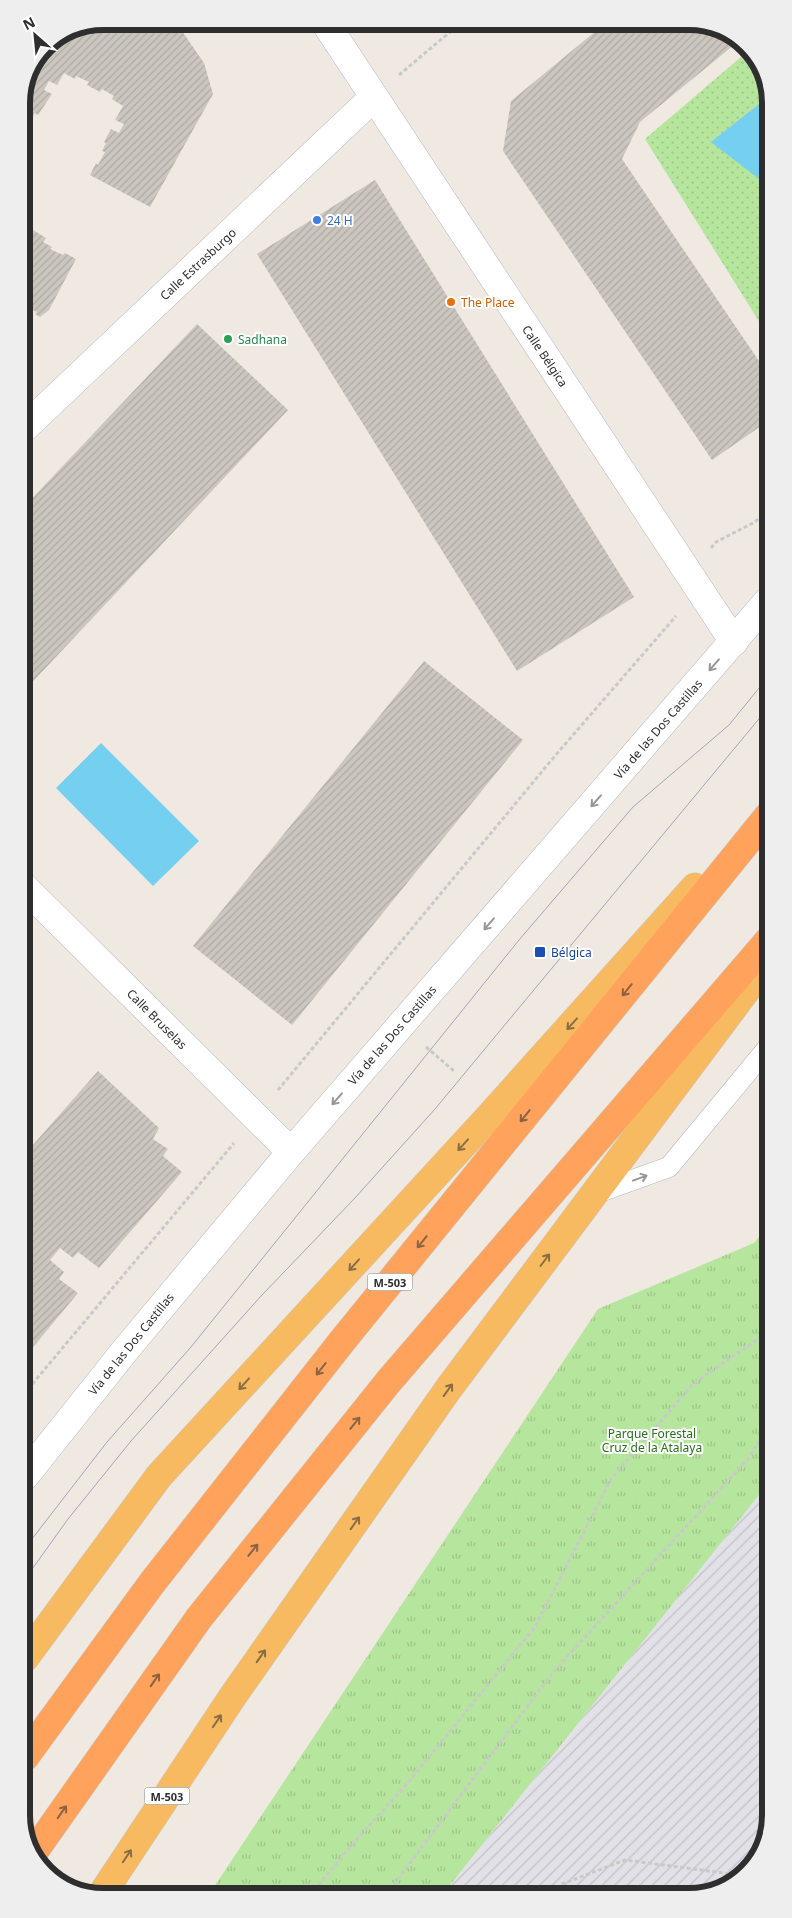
<svg xmlns="http://www.w3.org/2000/svg" width="792" height="1918" font-family="'Noto Sans',sans-serif">
<style>
.industrial{fill:url(#industrial-furrows)}
.park{fill:url(#park-tufts)}
.garden{fill:url(#garden-dots)}
.water{fill:#75cff0}
.building{fill:url(#building-hatch)}
.lines{fill:none;stroke-linecap:round;stroke-linejoin:round}
.service-casing{stroke:#b4b7c1;stroke-width:21}
.pedestrian-casing{stroke:#b4b7c1;stroke-width:29}
.minor-casing{stroke:#b4b7c1;stroke-width:29}
.trunk-casing{stroke:#c9c9c9;stroke-width:29}
.motorway-casing{stroke:#c9c9c9;stroke-width:29}
.path{stroke:#c9c9c9;stroke-width:3;stroke-dasharray:4 2.5;stroke-linecap:butt}
.service{stroke:#fff;stroke-width:20}
.pedestrian{stroke:#fff;stroke-width:28}
.minor{stroke:#fff;stroke-width:28}
.trunk{stroke:#f8ba60;stroke-width:28}
.motorway{stroke:#ffa35c;stroke-width:28}
.tram{stroke:#a3a6b8;stroke-width:1}
.oneway{stroke:#969696}
.oneway2{stroke:#8c6343}
.oneway3{stroke:#896d44}
.shop-dot{fill:#3f7fe0;stroke:#fff;stroke-width:2}
.food-dot{fill:#e8710a;stroke:#fff;stroke-width:2}
.leisure-dot{fill:#2e9e5b;stroke:#fff;stroke-width:2}
.transit-dot{fill:#1a4fb4;stroke:#fff;stroke-width:2}
.labels{text-anchor:middle;dominant-baseline:central;stroke-width:4;stroke-linejoin:round;paint-order:stroke}
.shield{fill:#fff;stroke:#6d6d6d;stroke-width:1}
.shield-label{font-size:11px;font-weight:bold;fill:#2e2e2e}
.shop-label{font-size:12px;fill:#366cbe;stroke:#fff;text-anchor:start}
.street-label{font-size:12px;fill:#2e2e2e;stroke:#fff}
.food-label{font-size:12px;fill:#c56008;stroke:#fff;text-anchor:start}
.leisure-label{font-size:12px;fill:#27864d;stroke:#fff;text-anchor:start}
.transit-label{font-size:12px;fill:#164399;stroke:#fff;text-anchor:start}
.park-label{font-size:12px;fill:#2c6e1b;stroke:#fff}
.rim{fill:none;stroke:#2e2e2e;stroke-width:6}
</style>
<defs>
<pattern id="industrial-furrows" width="10" height="10" patternUnits="userSpaceOnUse" patternTransform="scale(1.25)"><rect width="10" height="10" fill="#e3e1e8"/><path d="M-1 1l2-2M0 10L10 0M9 11l2-2" fill="none" stroke="#c3c1c7"/></pattern>
<pattern id="park-tufts" width="24" height="20" patternUnits="userSpaceOnUse" patternTransform="scale(1.25)"><rect width="24" height="20" fill="#b6e59e"/><path d="M3 7l-1-3M5 7V3M7 7l1-3M15 17l-1-3M17 17v-4M19 17l1-3" fill="none" stroke="#9dc588"/></pattern>
<pattern id="garden-dots" width="8" height="8" patternUnits="userSpaceOnUse" patternTransform="scale(1.25)"><rect width="8" height="8" fill="#b6e59e"/><path d="M2 2h.1M6 6h.1" fill="none" stroke="#9dc588" stroke-width="1.8" stroke-linecap="round"/></pattern>
<pattern id="building-hatch" width="6" height="6" patternUnits="userSpaceOnUse" patternTransform="scale(1.25)"><rect width="6" height="6" fill="#cbc7bf"/><path d="M-1 1l2-2M0 6l6-6M5 7l2-2" fill="none" stroke="#afaba4"/></pattern>
</defs>
<rect width="100%" height="100%" fill="#efe9e1"/>
<path class="industrial" d="M770,1481L771,1815L754,1864L715,1892L443,1894Z"/>
<path class="park" d="M769,1224L770,1481L443,1894L208,1896L598,1309L754,1243Z"/>
<path class="garden" d="M748,51L766,77L767,334L645,139Z"/>
<g class="water">
<path d="M767,98V185L711,142Z"/>
<path d="M101,743L199,841L153,886L56,788Z"/>
</g>
<g class="building">
<path d="M103,21H175L204,63L213,94L150,207L90,175L96,163L98,165L105,152L102,151L106,143L104,142L111,129L119,133L124,124L115,120L123,106L112,99L114,96L102,89L100,92L87,85L89,82L76,76L75,79L64,73L57,85L49,81L44,90L52,94L38,115L35,113L28,124L33,127L25,140L22,138L21,98L45,45Z"/>
<path d="M608,21H694L740,40L640,122L622,159L767,373V422L712,460L503,151L511,101Z"/>
<path d="M375,180L634,597L517,671L257,254Z"/>
<path d="M33,230L46,238L43,242L52,247L50,249L63,255L65,253L76,259L49,310L40,317L35,314L37,312L23,305L22,308V233L29,237Z"/>
<path d="M197,324L288,410L23,692L22,509Z"/>
<path d="M424,661L523,740L292,1025L193,946Z"/>
<path d="M98,1071L159,1128L153,1139L168,1149L163,1156L182,1172L99,1268L78,1252L73,1258L60,1248L50,1260L64,1272L59,1279L78,1293L24,1358V1224L29,1218L24,1214V1155Z"/>
</g>
<g class="lines">
<defs>
<path id="service" d="M594,1194L669,1167L769,1046"/>
<g id="pedestrian">
<path d="M22,430L374,97"/>
<path d="M23,886L291,1152"/>
</g>
<g id="minor">
<path d="M324,21L734,642"/>
<path d="M25,1476L127,1348L291,1152L768,601"/>
</g>
<g id="trunk">
<path d="M25,1658L159,1476L487,1119L695,887"/>
<path d="M100,1897L233,1696L449,1388L769,960"/>
</g>
<g id="motorway">
<path d="M25,1757L152,1583L343,1340L768,816"/>
<path d="M34,1852L199,1618L389,1381L769,940"/>
</g>
</defs>
<use href="#service" class="service-casing"/>
<use href="#pedestrian" class="pedestrian-casing"/>
<use href="#minor" class="minor-casing"/>
<use href="#trunk" class="trunk-casing"/>
<use href="#motorway" class="motorway-casing"/>
<g class="path">
<path d="M399,75L463,21"/>
<path d="M711,548L716,542L753,523L768,512"/>
<path d="M426,1047L454,1071"/>
<path d="M278,1090L554,757L676,616"/>
<path d="M24,1394L234,1143"/>
<path d="M553,1894L562,1884L625,1860L739,1875"/>
<path d="M310,1895L357,1839L407,1784L535,1627L611,1479L694,1383L770,1331"/>
<path d="M386,1895L554,1671L748,1459L770,1424"/>
</g>
<use href="#service" class="service"/>
<use href="#pedestrian" class="pedestrian"/>
<use href="#minor" class="minor"/>
<use href="#trunk" class="trunk"/>
<use href="#motorway" class="motorway"/>
<g class="tram">
<path d="M25,1548L107,1442L191,1347L519,940L633,807L729,725L768,677"/>
<path d="M25,1579L68,1519L131,1441L262,1295L354,1199L435,1109L768,708"/>
</g>
</g>
<defs><path id="oneway-shaft" d="M-6 0H5M1.5-3L5.5 0L1.5 3" fill="none" stroke-width="1.6" stroke-linecap="round" stroke-linejoin="round" transform="scale(1.25)"/></defs>
<g class="oneway">
<use href="#oneway-shaft" transform="translate(714 665) rotate(131)"/>
<use href="#oneway-shaft" transform="translate(596 801) rotate(131)"/>
<use href="#oneway-shaft" transform="translate(489 924) rotate(131)"/>
<use href="#oneway-shaft" transform="translate(337 1099) rotate(131)"/>
<use href="#oneway-shaft" transform="translate(640 1178) rotate(-20)"/>
</g>
<g class="oneway2">
<use href="#oneway-shaft" transform="translate(627 990) rotate(129)"/>
<use href="#oneway-shaft" transform="translate(525 1116) rotate(129)"/>
<use href="#oneway-shaft" transform="translate(422 1242) rotate(129)"/>
<use href="#oneway-shaft" transform="translate(321 1369) rotate(128)"/>
<use href="#oneway-shaft" transform="translate(355 1423) rotate(-51)"/>
<use href="#oneway-shaft" transform="translate(253 1550) rotate(-51)"/>
<use href="#oneway-shaft" transform="translate(155 1680) rotate(-55)"/>
<use href="#oneway-shaft" transform="translate(62 1812) rotate(-55)"/>
</g>
<g class="oneway3">
<use href="#oneway-shaft" transform="translate(572 1024) rotate(132)"/>
<use href="#oneway-shaft" transform="translate(463 1145) rotate(132)"/>
<use href="#oneway-shaft" transform="translate(545 1260) rotate(-53)"/>
<use href="#oneway-shaft" transform="translate(354 1265) rotate(132)"/>
<use href="#oneway-shaft" transform="translate(244 1384) rotate(132)"/>
<use href="#oneway-shaft" transform="translate(448 1390) rotate(-54)"/>
<use href="#oneway-shaft" transform="translate(355 1523) rotate(-55)"/>
<use href="#oneway-shaft" transform="translate(261 1656) rotate(-55)"/>
<use href="#oneway-shaft" transform="translate(217 1721) rotate(-56)"/>
<use href="#oneway-shaft" transform="translate(127 1856) rotate(-56)"/>
</g>
<circle class="shop-dot" cx="317" cy="220" r="5"/>
<circle class="food-dot" cx="451" cy="302" r="5"/>
<circle class="leisure-dot" cx="228" cy="339" r="5"/>
<rect class="transit-dot" x="534" y="946" width="12" height="12" rx="2.5"/>
<g class="labels">
<g class="shield">
<rect x="367.5" y="1273.5" width="45" height="17" rx="4"/>
<rect x="144.5" y="1787.5" width="45" height="17" rx="4"/>
</g>
<g class="shield-label">
<text x="390" y="1282">M-503</text>
<text x="167" y="1796">M-503</text>
</g>
<g class="shop-label">
<text x="327" y="220">24 H</text>
</g>
<g class="street-label">
<text transform="translate(198 264) rotate(-43)">Calle Estrasburgo</text>
<text transform="translate(545 356) rotate(56)">Calle Bélgica</text>
<text transform="translate(658 729) rotate(-49)">Vía de las Dos Castillas</text>
<text transform="translate(157 1019) rotate(45)">Calle Bruselas</text>
<text transform="translate(392 1035) rotate(-49)">Vía de las Dos Castillas</text>
<text transform="translate(131 1344) rotate(-51)">Vía de las Dos Castillas</text>
</g>
<g class="food-label">
<text x="461" y="302">The Place</text>
</g>
<g class="leisure-label">
<text x="238" y="339">Sadhana</text>
</g>
<g class="transit-label">
<text x="551" y="952">Bélgica</text>
</g>
<g class="park-label">
<text x="652" y="1433">Parque Forestal<tspan x="652" dy="14">Cruz de la Atalaya</tspan></text>
</g>
</g>
<path d="M0 0H792V1918H0ZM103 30H689A73 73 0 0 1 762 103V1815A73 73 0 0 1 689 1888H103A73 73 0 0 1 30 1815V103A73 73 0 0 1 103 30Z" fill="#eee" fill-rule="evenodd"/>
<path class="rim" d="M103 30H689A73 73 0 0 1 762 103V1815A73 73 0 0 1 689 1888H103A73 73 0 0 1 30 1815V103A73 73 0 0 1 103 30Z"/>
<g transform="translate(35 35) rotate(333)" stroke="#ffffff" stroke-width="4" paint-order="stroke">
<path d="M0-4L9 19L0 12L-9 19Z" fill="#2e2e2e"/>
<text y="-8" font-size="14" font-weight="bold" text-anchor="middle" fill="#2e2e2e">N</text>
</g>
</svg>
